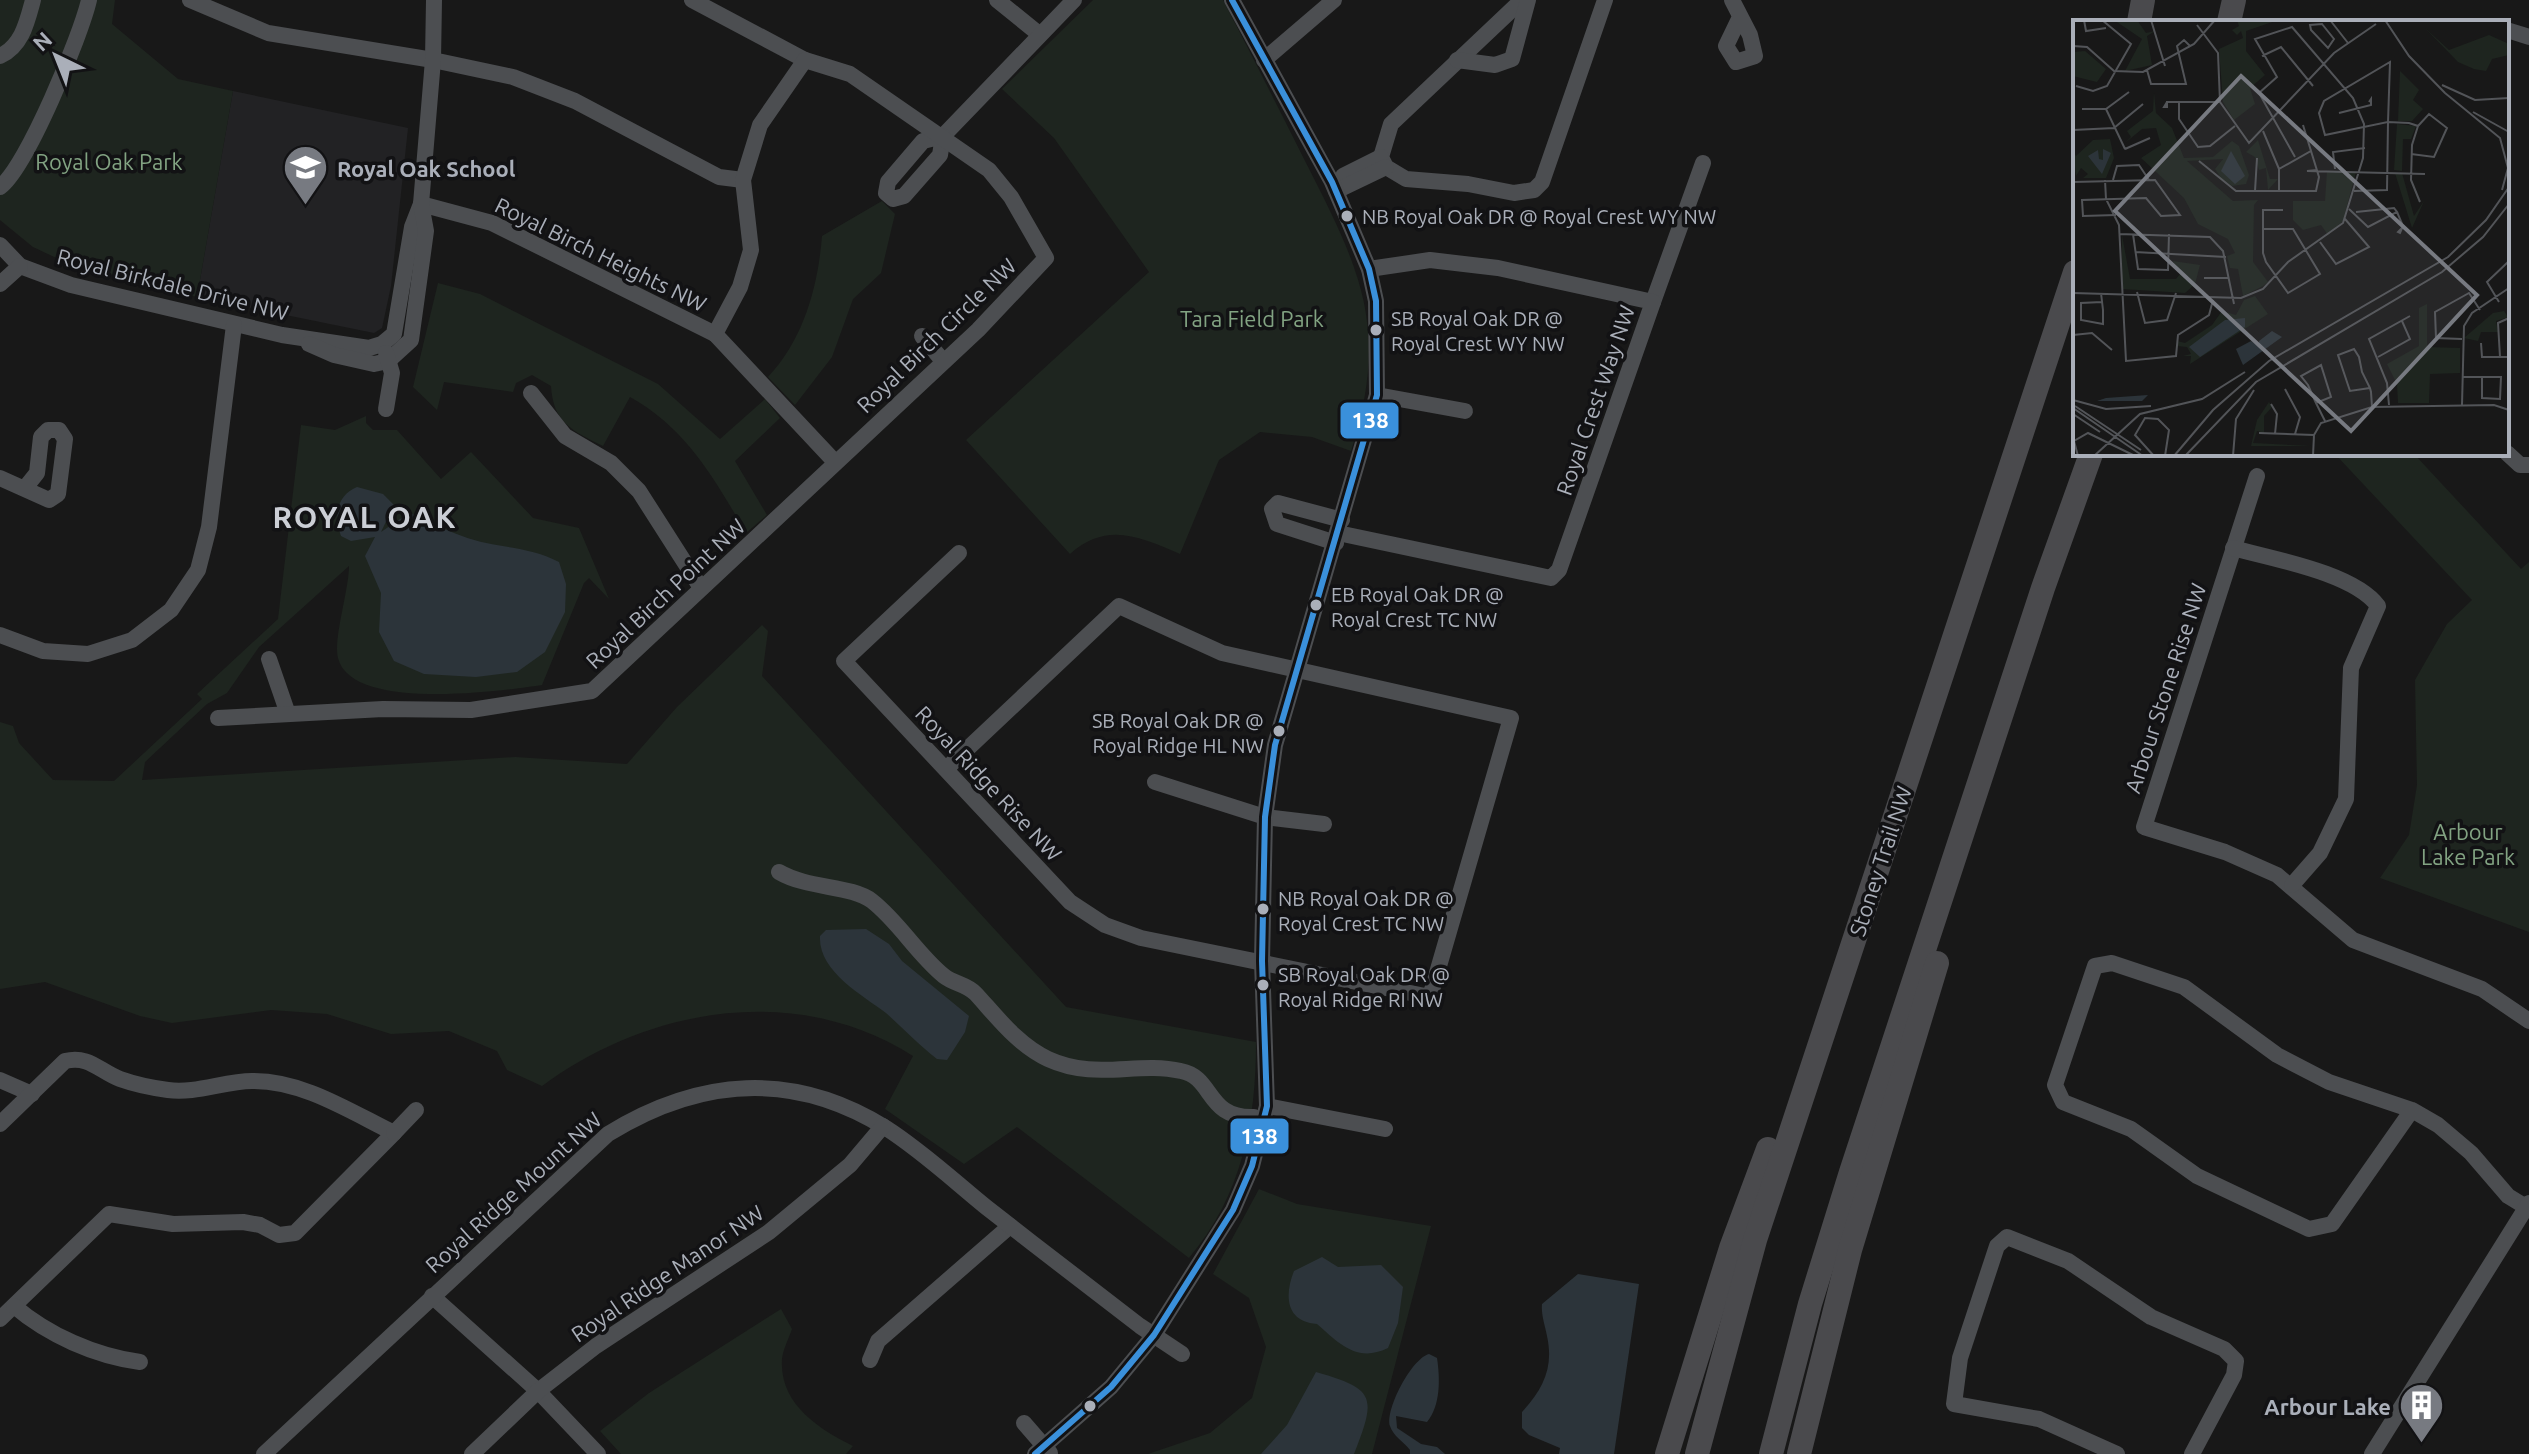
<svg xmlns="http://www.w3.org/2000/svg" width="2529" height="1454" font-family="Ubuntu,sans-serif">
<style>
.built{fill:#222224}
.green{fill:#1e251f}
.water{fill:#2c343a}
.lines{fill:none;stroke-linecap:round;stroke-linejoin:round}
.minor{stroke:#4c4e51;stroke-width:16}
.highway{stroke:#4a4a4d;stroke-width:24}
.bus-1-casing{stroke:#121214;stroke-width:12}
.bus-1{stroke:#3a90db;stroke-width:6}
.bus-dot{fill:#aaafb9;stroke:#121214;stroke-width:3}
.labels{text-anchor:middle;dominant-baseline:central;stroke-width:7;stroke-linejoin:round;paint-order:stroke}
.bus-label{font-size:20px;fill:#aaafb9;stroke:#121214;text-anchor:start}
.park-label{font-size:22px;fill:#82a382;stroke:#121214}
.poi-label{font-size:22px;font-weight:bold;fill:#aaafb9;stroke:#121214;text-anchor:start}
.street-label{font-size:22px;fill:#aaafb9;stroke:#121214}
.district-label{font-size:30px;font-weight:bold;letter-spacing:2px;fill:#cbced5;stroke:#121214}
.inset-road{fill:none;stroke:#525458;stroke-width:2}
.view{fill:#777a81;fill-opacity:0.15;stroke:#777a81;stroke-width:4}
.inset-edge{fill:none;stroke:#aaafb9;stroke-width:4}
.line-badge{stroke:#121214;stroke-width:3}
.badge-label{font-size:22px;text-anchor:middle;font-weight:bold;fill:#fff}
</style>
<rect width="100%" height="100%" fill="#181818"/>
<path class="built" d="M233,91L408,128L391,286L382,328L374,333L197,297Z"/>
<g class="green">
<path d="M0,0H115L112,24L178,79L233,91L197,297L67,263L33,247L0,220Z"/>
<path d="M1093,0H1223C1250,52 1277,105 1303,157C1359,267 1391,326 1351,451L1312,437L1260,432L1219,460L1180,554C1140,537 1107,521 1070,554L966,440L1149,272L1054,138L1002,89Z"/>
<path d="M882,201L895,214L881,273L853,299L832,357L795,405L768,377C804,339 818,286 822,236Z"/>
<path d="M438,283L480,294L658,384L720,439L765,399L780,418L735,461L767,515L746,533C714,478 687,429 630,397L603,446C573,431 553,423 551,386L532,375L516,383L513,392L444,382L437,410L413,387Z"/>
<path d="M366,416V423L373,430H397L441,479L471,452L533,518L579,528L609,599L589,578L584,583L542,685C502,691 351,712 338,658C333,639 349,590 349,566L259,647L227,693L207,704L145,762L142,780L515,757L627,764L677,707L762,625L768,631L762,676L1066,1007L1256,1042C1256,1122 1242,1195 1189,1258L1017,1127L964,1164L885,1109L913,1056C797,982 649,1007 542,1086L507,1070L497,1051L449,1031L391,1034L327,1014L271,1010L172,1023L140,1016L45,982L0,989V722L13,726L19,743L53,780L114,781L202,699L197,694L278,619L301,425L335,430Z"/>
<path d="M2335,454H2414L2521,569L2529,562V932L2380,878L2409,835L2417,785L2415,680L2447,624L2472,600Z"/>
<path d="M1259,1189L1297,1204L1431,1226L1372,1454H1148L1210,1433L1252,1398L1266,1347L1249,1298L1213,1274Z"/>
<path d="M781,1309L792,1329C789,1338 783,1349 782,1359C779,1404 819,1429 853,1446L846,1454H621L600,1431L649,1393Z"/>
</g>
<g class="water">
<path d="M357,487L383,494L394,505L381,532L409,513C428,519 444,530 462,536C496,549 527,545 559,562L566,584L565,612L545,652L517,672L476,677L424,674L394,661L379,632L381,593L365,556L375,537L351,541L341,536C334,516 336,496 357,487Z"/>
<path d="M866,929L889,944L902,961L969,1016L965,1032L947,1060L937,1059C919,1045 903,1028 886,1013C862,995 818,971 820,936L826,930Z"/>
<path d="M1322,1257L1338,1267L1381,1265L1403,1287L1398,1323L1388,1348C1357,1363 1340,1344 1317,1324C1286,1322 1284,1296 1294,1271Z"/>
<path d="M1578,1274L1639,1284L1614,1454H1559L1560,1448L1529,1435L1522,1428V1412C1543,1389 1554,1368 1547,1336C1545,1325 1541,1315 1542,1304Z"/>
<path d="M1429,1354L1437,1358C1440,1378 1441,1405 1427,1422L1396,1416L1397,1428L1421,1444L1437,1447L1445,1454H1410V1450C1404,1442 1393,1436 1390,1426C1385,1410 1411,1359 1429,1354Z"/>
<path d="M1316,1372C1375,1389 1377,1396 1354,1454H1261L1287,1425Z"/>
</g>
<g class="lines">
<g class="minor">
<path d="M190,0L268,33L433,60L513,77L575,101L719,177L743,180"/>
<path d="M692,0L805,60"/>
<path d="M997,0L1039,34"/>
<path d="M1522,0L1391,124L1381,157L1386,167L1406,179L1468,184L1514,193L1534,190L1542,182L1605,0"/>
<path d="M1732,0L1750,35L1755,56L1736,62L1726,46L1739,19"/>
<path d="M2507,30L2529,37"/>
<path d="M0,56C22,46 27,22 33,0"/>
<path d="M1264,60L1334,0"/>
<path d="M1457,60L1495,65L1512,59L1528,0"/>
<path d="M943,136L1074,0"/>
<path d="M943,136L940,155L904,196L893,199L886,193L888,182L923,141Z"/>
<path d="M1343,176L1381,157"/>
<path d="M0,187C27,167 81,35 89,0"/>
<path d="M1336,191L1386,167"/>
<path d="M421,204L492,223L715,334"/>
<path d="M0,245L20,266L71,285L282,335L369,348L382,344L394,334L412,227L421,204"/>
<path d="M0,284L20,266"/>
<path d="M1653,302L1703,163"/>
<path d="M922,336L943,361"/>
<path d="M309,344L334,355L374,364L388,361L411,340L426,231L421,204L433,60L434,0"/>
<path d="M386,353L392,373L386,409"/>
<path d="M531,393L565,436L611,463L639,491L701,588"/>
<path d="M1377,395L1465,411"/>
<path d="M2507,453L2520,465H2529"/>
<path d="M2257,476L2144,827L2225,852L2277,875L2353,940L2482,989L2529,1021"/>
<path d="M0,478L49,500L58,494L65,439L59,430H48L41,437L37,473L25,488"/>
<path d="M1338,533L1551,578L1559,570L1653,302L1498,268L1430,260L1369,269"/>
<path d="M1336,543L1277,524L1272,509L1278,503L1342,520"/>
<path d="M2233,548C2273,559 2354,573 2378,606L2351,668L2346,799L2320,853L2292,885"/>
<path d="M0,635L43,651L88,654L132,640L171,610L198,570L209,527L234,325"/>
<path d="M269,659L288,714"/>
<path d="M218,718L383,709L471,710L592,691L978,330L1046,258L1011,197L989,170L850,74L805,60L760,125L743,180L751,250L740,287L715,334L835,462"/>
<path d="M947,768L1119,606L1222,653L1511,718L1430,997L1141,938L1105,925L1070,902L844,661L959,553"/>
<path d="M1155,782L1265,817L1324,824"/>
<path d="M779,872C808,889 851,885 872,901C899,922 917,954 944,976C954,984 967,984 976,994C997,1017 1018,1045 1048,1059C1096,1081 1136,1061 1181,1071C1214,1077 1206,1119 1254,1117"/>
<path d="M0,1080L32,1094"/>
<path d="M1267,1106L1385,1129"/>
<path d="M2412,1110L2332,1224L2309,1229L2197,1176L2131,1129L2063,1102L2055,1085L2095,966L2112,963L2184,987L2277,1055L2329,1082L2412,1110L2438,1125L2471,1153L2508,1196L2526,1207"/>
<path d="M0,1124L65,1061C89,1055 99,1071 120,1079C134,1084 153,1088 168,1090C195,1094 225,1081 252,1081C302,1080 351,1112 394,1133L295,1233L279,1235L260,1225L243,1222L173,1224L109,1214L0,1319"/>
<path d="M394,1133L416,1110"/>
<path d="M432,1296L538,1391L598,1454"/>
<path d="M14,1306C48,1335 95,1356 140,1362"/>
<path d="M870,1360L878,1341L1010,1226"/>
<path d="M1024,1423L1050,1453"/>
<path d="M264,1454L608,1134C699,1078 793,1070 886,1128C922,1151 954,1181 986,1207C1037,1247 1088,1286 1140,1326L1182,1354"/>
<path d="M472,1454L538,1391L596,1346L769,1232L850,1165L883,1126"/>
<path d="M1035,1454L1111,1387L1154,1335L1233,1210L1252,1166L1267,1106L1262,961L1265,817L1275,745L1377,395L1376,301L1369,269L1332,182L1232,0"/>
<path d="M2117,1454L2039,1419L1954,1404L1960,1358L1997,1246L2007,1237L2068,1261L2151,1317L2224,1349L2236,1361L2234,1375L2192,1454"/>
<path d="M2372,1454L2529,1203"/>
</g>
<g class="highway">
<path d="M2139,22L2143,0"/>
<path d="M2229,22L2234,0"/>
<path d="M1667,1454L1731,1248L1768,1149"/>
<path d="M1697,1454L1755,1240L2075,272"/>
<path d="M1771,1454L1810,1304L1851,1172L2043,588L2091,454"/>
<path d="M1799,1454L1850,1250L1937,963"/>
</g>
<defs>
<path id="bus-1" d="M1035,1454L1111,1387L1154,1335L1233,1210L1252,1166L1267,1106L1262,961L1265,817L1275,745L1377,395L1376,301L1369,269L1332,182L1232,0"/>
</defs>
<use href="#bus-1" class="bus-1-casing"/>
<use href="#bus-1" class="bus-1"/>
</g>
<defs>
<symbol id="school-pin" viewBox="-11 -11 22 30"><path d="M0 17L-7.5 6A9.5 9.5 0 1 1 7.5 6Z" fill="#777a81" stroke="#121214"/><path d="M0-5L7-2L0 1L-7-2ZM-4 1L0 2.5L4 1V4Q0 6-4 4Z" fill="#fff"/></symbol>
<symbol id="building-pin" viewBox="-11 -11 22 30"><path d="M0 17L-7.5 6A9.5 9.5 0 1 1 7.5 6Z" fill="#777a81" stroke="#121214"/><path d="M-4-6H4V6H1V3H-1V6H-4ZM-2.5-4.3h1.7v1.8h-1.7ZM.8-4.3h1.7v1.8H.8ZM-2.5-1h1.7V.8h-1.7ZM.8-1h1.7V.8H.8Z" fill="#fff"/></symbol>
</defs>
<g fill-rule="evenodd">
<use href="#school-pin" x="280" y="142" width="51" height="69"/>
<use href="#building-pin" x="2396" y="1380" width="51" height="69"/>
</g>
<g class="bus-dot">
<circle cx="1347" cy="216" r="7"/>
<circle cx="1376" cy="330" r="7"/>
<circle cx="1316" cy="605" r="7"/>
<circle cx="1279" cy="731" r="7"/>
<circle cx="1263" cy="909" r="7"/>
<circle cx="1263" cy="985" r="7"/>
<circle cx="1090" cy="1406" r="7"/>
</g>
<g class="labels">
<g class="bus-label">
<text x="1362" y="216">NB Royal Oak DR @ Royal Crest WY NW</text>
<text x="1391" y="318">SB Royal Oak DR @<tspan x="1391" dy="25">Royal Crest WY NW</tspan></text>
<text x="1331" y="594">EB Royal Oak DR @<tspan x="1331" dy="25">Royal Crest TC NW</tspan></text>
<text x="1264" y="720" text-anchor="end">SB Royal Oak DR @<tspan x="1264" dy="25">Royal Ridge HL NW</tspan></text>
<text x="1278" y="898">NB Royal Oak DR @<tspan x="1278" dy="25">Royal Crest TC NW</tspan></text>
<text x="1278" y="974">SB Royal Oak DR @<tspan x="1278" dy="25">Royal Ridge RI NW</tspan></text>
</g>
<g class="park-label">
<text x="109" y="161">Royal Oak Park</text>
<text x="1252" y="318">Tara Field Park</text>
<text x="2468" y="831">Arbour<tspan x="2468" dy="25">Lake Park</tspan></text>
</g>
<g class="poi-label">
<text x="337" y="168">Royal Oak School</text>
<text x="2391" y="1406" text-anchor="end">Arbour Lake</text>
</g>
<g class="street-label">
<text transform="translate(601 254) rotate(26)">Royal Birch Heights NW</text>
<text transform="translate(173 284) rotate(14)">Royal Birkdale Drive NW</text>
<text transform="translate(936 335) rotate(-44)">Royal Birch Circle NW</text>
<text transform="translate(1595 400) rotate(-71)">Royal Crest Way NW</text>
<text transform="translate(665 593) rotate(-43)">Royal Birch Point NW</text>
<text transform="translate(2165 688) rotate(-72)">Arbour Stone Rise NW</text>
<text transform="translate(989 783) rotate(47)">Royal Ridge Rise NW</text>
<text transform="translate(1880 861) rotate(-72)">Stoney Trail NW</text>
<text transform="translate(513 1192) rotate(-42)">Royal Ridge Mount NW</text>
<text transform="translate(667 1273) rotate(-34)">Royal Ridge Manor NW</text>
</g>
<g class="district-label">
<text x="365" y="517">ROYAL OAK</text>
</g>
</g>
<g transform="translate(2073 20)">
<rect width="436" height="436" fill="#181818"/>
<path d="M41,0H64L73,13L82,11L74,16L79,45L52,51L69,19ZM164,0H205L173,11V31L192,55L177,68L182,84L161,100L150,82L146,29L170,18L168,11L164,15L159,10L166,6ZM352,8L376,30L416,15L436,24V35L419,39L413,51L401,49L385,42ZM12,31L33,49L24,62L0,56V32ZM327,51L346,70L340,80L350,89L339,101H325ZM81,73L83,93L99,108L111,138L140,137L159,121L166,126L176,155L173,164L159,166L148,158L142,149L150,139L114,141L160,181L185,180L181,185L180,242L195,262L190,266L170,276L165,249L157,248L154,236L162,233L155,219L125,204L111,178L68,138L88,125L83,108L69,109L52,123L58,117L54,111L80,91ZM324,104L343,106L338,119H330L329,151L321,150ZM37,119L41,138L33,158H10L15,154L8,148L3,156L0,131L3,136L20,120ZM185,120L197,159H205L195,170L193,148L186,150L182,137L173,132ZM254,151L283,152L270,201L255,215L248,205L230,210L220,200V181H252ZM322,153H329L341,196L351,181L339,208ZM49,215L57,259H103L107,254L100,241L127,245L122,264L112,273L49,269ZM182,276L195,294L117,344L118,336H110L118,334L114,327L104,326V321L112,323L139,305L149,291L163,295L171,280ZM354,284V327L387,328V353L357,354L356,383H325L324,364L314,344L346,326V288ZM431,291L435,297L423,301L425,312H408L405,321L391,318L420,293ZM196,382L199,387L191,396V413L184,411L180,423L238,426H178L184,400Z" fill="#1e251f"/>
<path d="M30,129L38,133L29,154L15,136L25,130L26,139L30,140ZM158,131L172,156L162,164L148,151ZM172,298V307L127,337L116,327L152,300ZM199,311L209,317L170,345L163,329L178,321L186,327V321ZM75,375L69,381H24L33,378Z" fill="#2c343a"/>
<path class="inset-road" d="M11,0L13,11L33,8M78,0L92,46M257,0L275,23M312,0L336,36L372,73M249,4L261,19L255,28L238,10L237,5ZM124,5L145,33L147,82L176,123L261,33L303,4M0,26L14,27L41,51L70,52L121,24L142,0M189,36L208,27L240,66M317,42L315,102L252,115L246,93L251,81ZM74,50L78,64H113L104,26L111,20L117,26M369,65L402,80L436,78M3,66L20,71L34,66L58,24L29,0M372,73L427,118L435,148L429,170M94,82L91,87H94V82H147M106,82V99L125,127L137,126L162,106M9,89H33L56,72M33,89L52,129M400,92L436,112M266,93L298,85V79L296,82M230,105L238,131M0,110L41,108L70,84M190,111L206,149M52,129L77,118M338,134L361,137L374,108L356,94L345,106M126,141L163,171H243L246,157L238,131L206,149V171M262,149L260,132L292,128M244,150L234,151L352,154M32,160L33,179L46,205L53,341L103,336L105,315L136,295L140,280M40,160L44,146L66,145L76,160M0,162L82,160L107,195L88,196L73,178L9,180L10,196L43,195M182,171L184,138M281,171L314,170L315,102L336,103L345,106L339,125L338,160L347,182M276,189L295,207L324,192L321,188L283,192M324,192L330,206L327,213L325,212L329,208M190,209H220L247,254L215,273L193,242L190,233V190H210M46,214L137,217L150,231L161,284M60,214L65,249L95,250L96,214M247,222L263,244L296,227L272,199M62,232L153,237M131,258H156M64,272L72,303L94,300L103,273M0,273L168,278L190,269L215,242L270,203L290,138L291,104L280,78L219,7L182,19L204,57L186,73L222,137M28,273L30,290V304L8,300V283L29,282M426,282L414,262L436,241M0,315L19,313L39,330M389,319L363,318L362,292L396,273L407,290M408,323L409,337H436M305,337L337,319L329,301M427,337L425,303L436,298M389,357H428L427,379L409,378V357M297,368L277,371L265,335L281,329L286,337L289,352L297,368L298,372L299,387M212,369L227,397L222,414M0,380L33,389L78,386M243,383L258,377L248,345L228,356L235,365L243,383L252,401M198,384L204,394L202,414M316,385L314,363L296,319L337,296M389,385L391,306L399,293L436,268M2,386L68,430M0,388L70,436M0,394L27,412M186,413L241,415M5,436L1,421L15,413L60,435M21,436L67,394L129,379L172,352M81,436L62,415L72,398L85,399L96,410L92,436M101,436L140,390L196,341L375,237L413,200L436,167M112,436L183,362L369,252L410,217L436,184M160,436L163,399L181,370M240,436L241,415L248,403L299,387L421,385L436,390"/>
<path class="view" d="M168,56L404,275L278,411L42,191Z"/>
<rect width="436" height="436" class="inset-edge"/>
</g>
<g class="line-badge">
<rect x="1339" y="401" width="61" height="39" rx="8" fill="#3a90db"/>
<rect x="1229" y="1117" width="61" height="38" rx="8" fill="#3a90db"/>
</g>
<g class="badge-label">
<text x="1370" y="428">138</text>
<text x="1259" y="1144">138</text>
</g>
<g transform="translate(56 56) rotate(317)" stroke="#121214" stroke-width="6" paint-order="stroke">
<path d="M0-6L14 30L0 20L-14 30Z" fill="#aaafb9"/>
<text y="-12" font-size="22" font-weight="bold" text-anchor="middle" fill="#aaafb9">N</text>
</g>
</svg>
